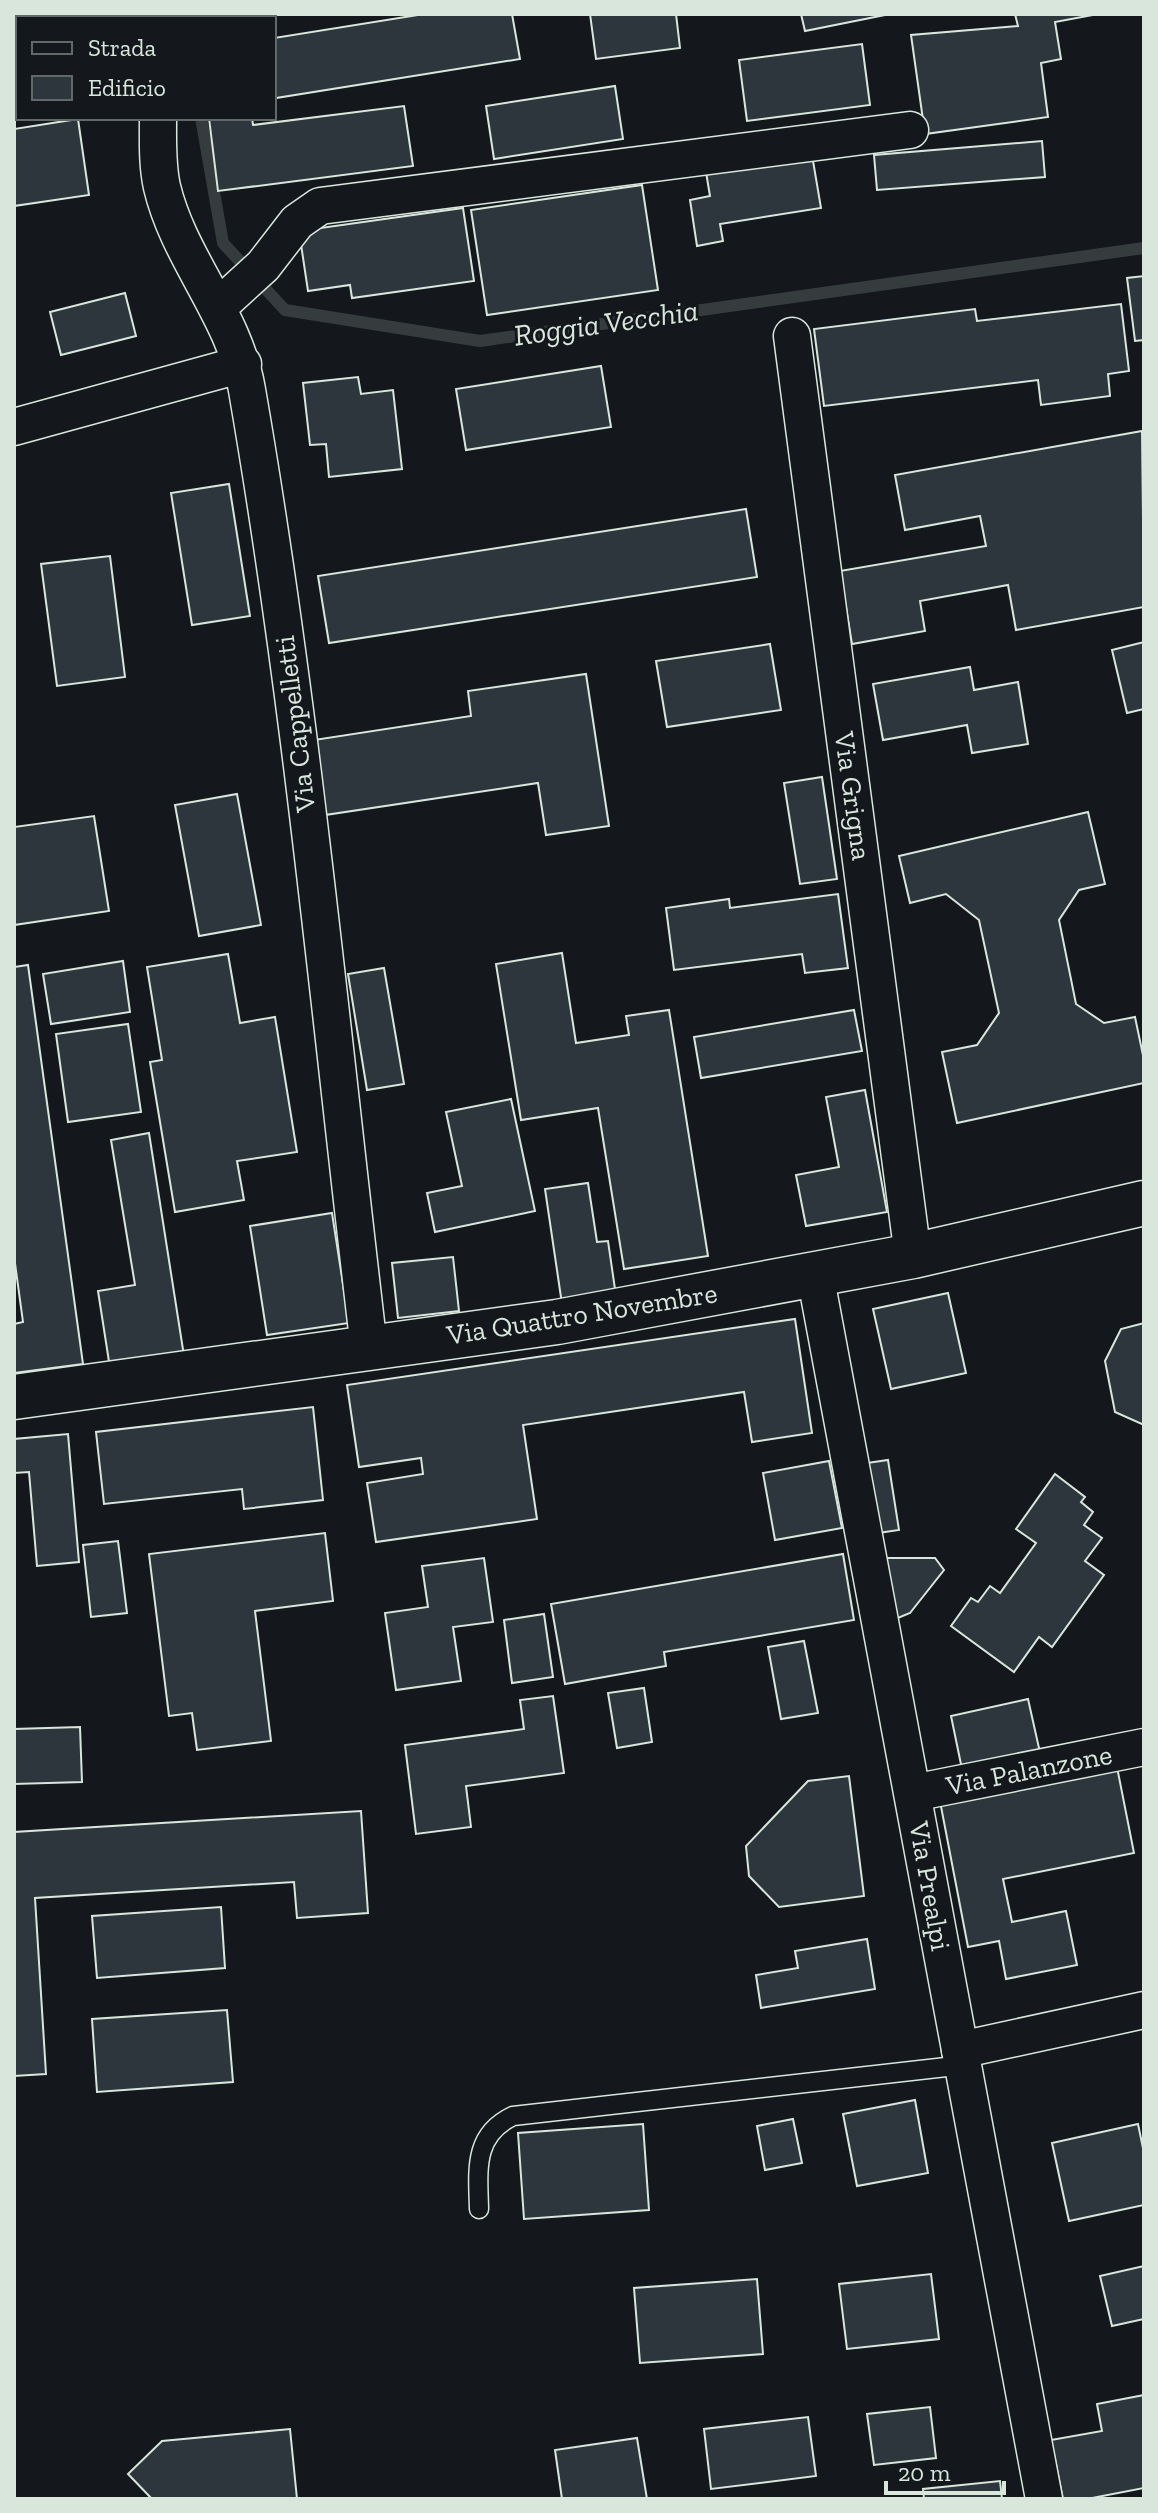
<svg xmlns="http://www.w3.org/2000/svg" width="1158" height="2513" font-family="'Zilla Slab',serif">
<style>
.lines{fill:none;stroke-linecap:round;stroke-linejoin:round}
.stream{stroke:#363b3e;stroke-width:12}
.building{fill:#2c363c;stroke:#d8e6dc;stroke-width:2}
.service-casing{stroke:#d8e6dc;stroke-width:21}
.minor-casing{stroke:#d8e6dc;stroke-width:39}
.tertiary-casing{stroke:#d8e6dc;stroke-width:47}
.service{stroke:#14181c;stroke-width:18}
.minor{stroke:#14181c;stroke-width:36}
.tertiary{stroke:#14181c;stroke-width:44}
.labels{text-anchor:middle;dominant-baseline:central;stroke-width:6;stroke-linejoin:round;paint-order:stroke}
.street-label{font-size:28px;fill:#d8e6dc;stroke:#14181c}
.water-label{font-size:30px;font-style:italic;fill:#d8e6dc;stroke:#14181c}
</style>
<rect width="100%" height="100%" fill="#14181c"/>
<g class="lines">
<g class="stream">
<path d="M190,14V18"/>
<path d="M201,118L223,243L285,310L480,341L1144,248"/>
</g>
</g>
<g class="building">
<path d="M196,14H238L239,18H196Z"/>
<path d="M424,14H512L520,59L276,98L274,38Z"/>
<path d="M590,14H676L680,48L596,59Z"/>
<path d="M801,14H890L805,31Z"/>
<path d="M1015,14H1098L1055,22L1061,59L1041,63L1048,117L925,134L911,35L1018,26Z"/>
<path d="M862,44L870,105L747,121L739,60Z"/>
<path d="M615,86L623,139L494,159L486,106Z"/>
<path d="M404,106L413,166L218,191L209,118H252L253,125Z"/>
<path d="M78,119L89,195L14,206V129Z"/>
<path d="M1042,141L1045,177L877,190L874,155Z"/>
<path d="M811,149L821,208L720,224L723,241L697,246L690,200L710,196L705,166Z"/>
<path d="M642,185L658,290L487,315L471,210Z"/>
<path d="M463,208L474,281L352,298L350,285L308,291L299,231Z"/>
<path d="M1144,276V340L1135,341L1127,278Z"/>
<path d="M125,293L136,336L61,355L50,312Z"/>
<path d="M1121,304L1129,371L1108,374L1110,396L1041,405L1038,380L824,406L814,329L975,309L977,321Z"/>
<path d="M601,366L611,427L466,450L456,389Z"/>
<path d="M358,377L361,394L393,390L402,469L329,477L326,444L310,445L303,383Z"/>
<path d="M1142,431L1144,607L1016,630L1008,585L920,601L925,631L852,644L840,571L986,546L980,516L905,530L895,475Z"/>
<path d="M229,484L250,616L192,625L171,493Z"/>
<path d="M746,509L757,577L329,643L318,576Z"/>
<path d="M110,556L125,677L57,686L41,564Z"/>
<path d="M1144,642V709L1127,713L1112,650Z"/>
<path d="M770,644L781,710L667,727L656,661Z"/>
<path d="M970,667L974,690L1018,682L1028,744L972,753L967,725L883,740L873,684Z"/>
<path d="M586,674L609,826L546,835L538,783L325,815L314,740L471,716L468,691Z"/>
<path d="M822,777L837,879L800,884L784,783Z"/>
<path d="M237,794L261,925L199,936L175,805Z"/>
<path d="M1088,812L1105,884L1079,890L1059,920L1076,1004L1104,1023L1135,1017L1144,1060V1083L957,1123L942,1052L977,1045L999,1013L979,920L946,894L910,903L899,856Z"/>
<path d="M94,816L109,911L14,925V827Z"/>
<path d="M838,894L848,968L805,973L802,954L674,970L666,908L729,899L730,908Z"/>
<path d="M562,953L576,1043L629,1035L626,1016L669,1010L708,1256L624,1269L598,1108L521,1120L496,964Z"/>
<path d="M228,954L240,1023L275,1017L297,1152L237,1161L244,1200L175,1212L150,1062L162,1060L147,967Z"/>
<path d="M123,961L130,1012L51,1024L43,974Z"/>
<path d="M28,965L83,1364L14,1373V1324L23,1322L14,1256V967Z"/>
<path d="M384,968L404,1084L367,1090L348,974Z"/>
<path d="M854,1010L862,1051L701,1078L694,1037Z"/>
<path d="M128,1024L141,1112L68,1122L56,1034Z"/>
<path d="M865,1090L887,1212L806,1226L796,1175L839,1167L826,1097Z"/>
<path d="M511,1099L535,1211L435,1232L427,1193L462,1186L446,1112Z"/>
<path d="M149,1133L184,1356L110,1368L98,1291L135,1285L111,1140Z"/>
<path d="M588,1183L597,1242L608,1241L616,1296L562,1304L545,1189Z"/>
<path d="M332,1213L349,1323L267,1335L250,1226Z"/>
<path d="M453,1257L459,1311L398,1318L392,1263Z"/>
<path d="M948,1293L966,1373L891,1389L873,1309Z"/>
<path d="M795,1319L812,1433L752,1442L744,1392L523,1425L537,1519L376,1542L367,1483L423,1474L421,1458L359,1467L347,1385Z"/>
<path d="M1144,1323V1425L1115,1412L1105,1361L1121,1329Z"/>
<path d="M313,1407L323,1500L244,1509L242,1489L104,1504L96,1432Z"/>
<path d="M68,1434L79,1562L37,1566L29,1472L14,1473V1439Z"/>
<path d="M888,1460L899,1530L871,1534L860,1464Z"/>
<path d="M829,1461L842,1528L775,1540L763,1473Z"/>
<path d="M1055,1474L1085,1497L1081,1502L1093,1512L1084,1525L1102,1538L1085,1561L1104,1575L1052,1647L1039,1637L1014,1672L951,1626L971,1598L978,1602L990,1586L1000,1593L1036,1543L1016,1529Z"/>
<path d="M325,1533L333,1601L255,1611L271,1741L197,1750L192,1713L169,1716L149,1554Z"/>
<path d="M118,1541L127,1613L91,1617L83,1545Z"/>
<path d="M843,1554L854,1620L664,1652L666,1666L565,1684L551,1604Z"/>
<path d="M484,1558L493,1622L453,1627L461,1681L396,1690L385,1613L428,1607L422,1566Z"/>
<path d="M877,1558H935L944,1570L910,1613L888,1622Z"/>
<path d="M544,1614L553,1677L512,1683L504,1620Z"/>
<path d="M804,1641L818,1713L781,1719L768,1647Z"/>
<path d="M644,1688L652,1742L617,1748L608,1693Z"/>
<path d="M553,1696L564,1773L466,1786L471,1827L416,1834L405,1745L524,1729L520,1700Z"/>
<path d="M1028,1699L1041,1757L963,1774L951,1716Z"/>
<path d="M80,1727L82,1782L14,1784V1729Z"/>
<path d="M1116,1762L1134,1853L1003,1879L1012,1922L1066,1911L1077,1965L1006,1979L999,1941L968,1947L939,1796Z"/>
<path d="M849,1776L864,1896L779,1907L749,1876L746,1846L808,1781Z"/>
<path d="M361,1811L368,1913L297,1918L294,1882L35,1898L46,2074L14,2076V1832Z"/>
<path d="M221,1907L225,1968L97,1978L92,1916Z"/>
<path d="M867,1939L875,1989L761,2008L756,1975L798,1968L795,1951Z"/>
<path d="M227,2010L233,2082L97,2092L92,2019Z"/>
<path d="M915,2100L928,2173L857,2186L843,2114Z"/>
<path d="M793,2119L802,2163L765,2170L757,2126Z"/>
<path d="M643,2124L649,2210L524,2219L518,2133Z"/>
<path d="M1138,2124L1144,2153V2205L1069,2221L1052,2143Z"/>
<path d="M1144,2266V2319L1112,2326L1100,2276Z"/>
<path d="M931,2274L939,2339L847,2349L839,2284Z"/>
<path d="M757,2279L763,2354L640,2363L634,2288Z"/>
<path d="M1144,2395V2488L1087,2499H1063L1051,2440L1102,2431L1097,2404Z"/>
<path d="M930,2407L936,2458L874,2465L867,2414Z"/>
<path d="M808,2417L816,2476L711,2489L704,2429Z"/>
<path d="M290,2429L297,2499H152L128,2474L162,2441Z"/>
<path d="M637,2438L647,2499H562L555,2450Z"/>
<path d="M1000,2481L1002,2499H924L923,2489Z"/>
</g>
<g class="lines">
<defs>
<path id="service" d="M479,2209C478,2170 473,2135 513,2116L964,2065"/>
<g id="minor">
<path d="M157,14V18"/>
<path d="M158,118C158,141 157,165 162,187C179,259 235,316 247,390C302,707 331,1028 369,1348"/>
<path d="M218,307L263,266L297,222L320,206L910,130"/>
<path d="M792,336L913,1256"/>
<path d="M14,427L243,364"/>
<path d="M815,1274L1044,2499"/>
<path d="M913,1793L1144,1747"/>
<path d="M960,2050L1144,2010"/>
</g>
<path id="tertiary" d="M14,1397L557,1322L913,1256L1144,1203"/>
</defs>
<use href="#service" class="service-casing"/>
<use href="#minor" class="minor-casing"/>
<use href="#tertiary" class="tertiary-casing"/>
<use href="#service" class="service"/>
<use href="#minor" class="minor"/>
<use href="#tertiary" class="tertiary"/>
</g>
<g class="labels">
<g class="street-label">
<text transform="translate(295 724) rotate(-97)">Via Cappelletti</text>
<text transform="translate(853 796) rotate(82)">Via Grigna</text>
<text transform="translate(582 1314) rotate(-9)">Via Quattro Novembre</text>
<text transform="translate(1029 1770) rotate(-11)">Via Palanzone</text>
<text transform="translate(930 1886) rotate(80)">Via Prealpi</text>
</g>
<g class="water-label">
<text transform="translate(606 323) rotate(-8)">Roggia Vecchia</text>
</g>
</g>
<rect width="1158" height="2513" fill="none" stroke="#d8e6dc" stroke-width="32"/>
<rect x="16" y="16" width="260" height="104" fill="#14181c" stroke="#626a69" stroke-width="2"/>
<rect x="32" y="42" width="40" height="12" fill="#14181c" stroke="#626a69" stroke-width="2"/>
<text x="88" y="56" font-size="24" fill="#d8e6dc">Strada</text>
<rect x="32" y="76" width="40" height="24" fill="#2c363c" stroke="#626a69" stroke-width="2"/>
<text x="88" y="96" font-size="24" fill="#d8e6dc">Edificio</text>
<path d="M886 2481v12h118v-12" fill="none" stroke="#d8e6dc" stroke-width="4"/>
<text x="898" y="2481" font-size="24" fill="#d8e6dc" stroke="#14181c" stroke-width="6" paint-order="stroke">20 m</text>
</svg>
